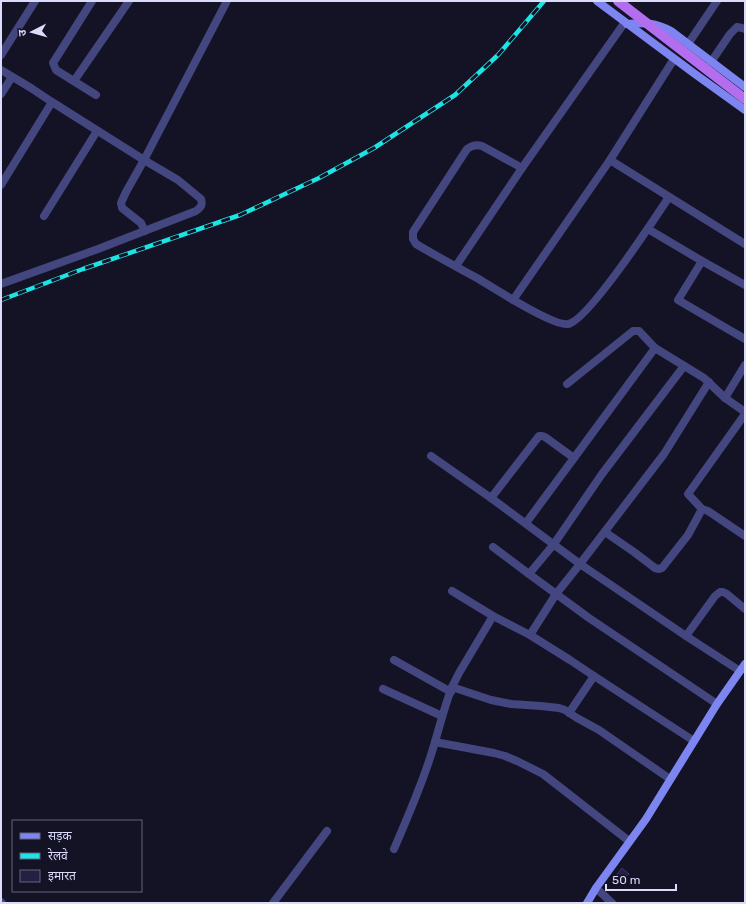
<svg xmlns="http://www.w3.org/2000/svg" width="746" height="904" font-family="Rubik,'Noto Sans Devanagari',sans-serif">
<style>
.shadow{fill:#0007}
.building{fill:#242044;stroke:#3b356d}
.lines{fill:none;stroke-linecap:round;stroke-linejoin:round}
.street{stroke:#43467f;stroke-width:8}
.secondary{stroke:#7d85f0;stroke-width:8}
.rail-casing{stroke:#1de3e4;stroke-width:4.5}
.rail{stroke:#141225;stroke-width:3;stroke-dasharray:9;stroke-linecap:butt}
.primary-bridge{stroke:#b26eee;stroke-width:10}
</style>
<rect width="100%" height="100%" fill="#141225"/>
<path class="shadow" d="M622,870L629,875L623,882L616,877Z"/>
<path class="building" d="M622,868L629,874L621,882L615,877Z"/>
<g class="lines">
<g class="street">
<path d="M92,1L53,63L56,70L96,95"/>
<path d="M688,44L717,1"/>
<path d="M1,55L35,1"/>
<path d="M711,62L730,34L737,27L742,28L745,29"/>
<path d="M1,70L31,88L52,102L1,185"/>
<path d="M74,81L129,1"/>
<path d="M1,94L12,77"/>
<path d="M610,160L745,244"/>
<path d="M522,168L482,146C476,144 472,145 467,149L413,232V239L416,244C436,256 457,267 477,278C492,287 554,327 568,324C588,321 655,218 669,197"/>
<path d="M44,216L97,131"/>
<path d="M648,229L702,261L745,285"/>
<path d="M145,231L141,223L122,208L121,203L126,192L144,160L227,1"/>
<path d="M702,261L678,300L745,339"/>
<path d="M456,266L522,168L625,22"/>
<path d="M1,284L98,249L196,211C201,207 203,205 201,199L178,180L144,160L52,102"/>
<path d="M513,300L610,160L674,59"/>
<path d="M567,384L633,331H639L655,348L704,378L725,398L745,412"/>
<path d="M725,398L745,365"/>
<path d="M745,414L688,494L702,509L708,511L745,536"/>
<path d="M431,456L491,498L580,564L686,636L740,671"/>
<path d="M491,498L539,436H542L545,437L574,458"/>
<path d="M526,523L574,458L655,348"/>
<path d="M605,532L634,552L655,568L659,569L662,568L688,535L702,509"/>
<path d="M493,547L529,574L554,544L602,474L684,366"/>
<path d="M529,574L589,618L717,704"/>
<path d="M452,591L493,616L530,635L570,660L594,676"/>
<path d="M530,635L556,594L580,564L664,454L709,382"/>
<path d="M686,636L715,596L720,592H723L727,594L745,609"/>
<path d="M394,660L451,692"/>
<path d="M452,687L459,673L493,616"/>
<path d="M383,689L442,716"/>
<path d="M569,713L594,676L694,741"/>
<path d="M435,742L494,753L505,756L517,761L543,774L629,841"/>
<path d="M394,849C407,819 420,789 430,758C438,734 443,710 452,687L491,700L511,704L541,706L559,708L565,710L577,718L599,730L670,779"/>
<path d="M596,888L612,903"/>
<path d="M1,902L2,903"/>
<path d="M273,903L327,831"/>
</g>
<g class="secondary">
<path d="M597,1L695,74L745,110"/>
<path d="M627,24C644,22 656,23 671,31L745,87"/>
<path d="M587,903L596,888L646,819L717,704L745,664"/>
</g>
<defs>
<path id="rail" d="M1,300L83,269L240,215L319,178L374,148L455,95L498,55L544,1"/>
</defs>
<use href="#rail" class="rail-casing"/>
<use href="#rail" class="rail"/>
<path class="primary-bridge" d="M618,1L745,99"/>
</g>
<rect width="746" height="904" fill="none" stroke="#dbdbfb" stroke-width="4"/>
<rect x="12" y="820" width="130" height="72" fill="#141225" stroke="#64627b"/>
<rect x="20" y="833" width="20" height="6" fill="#7d85f0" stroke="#64627b"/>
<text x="48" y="840" font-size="12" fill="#dbdbfb">सड़क</text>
<rect x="20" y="853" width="20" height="6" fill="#1de3e4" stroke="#64627b"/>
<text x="48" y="860" font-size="12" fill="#dbdbfb">रेलवे</text>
<rect x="20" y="870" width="20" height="12" fill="#242044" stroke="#64627b"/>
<text x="48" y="880" font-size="12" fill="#dbdbfb">इमारत</text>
<g transform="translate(32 32) rotate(264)" stroke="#141225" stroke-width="3" paint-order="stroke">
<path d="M0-3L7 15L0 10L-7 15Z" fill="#dbdbfb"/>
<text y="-6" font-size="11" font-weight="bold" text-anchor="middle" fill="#dbdbfb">उ</text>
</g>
<path d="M606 884v6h70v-6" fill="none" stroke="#dbdbfb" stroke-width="2"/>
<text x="612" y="884" font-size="12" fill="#dbdbfb" stroke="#141225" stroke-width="3" paint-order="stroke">50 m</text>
</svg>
